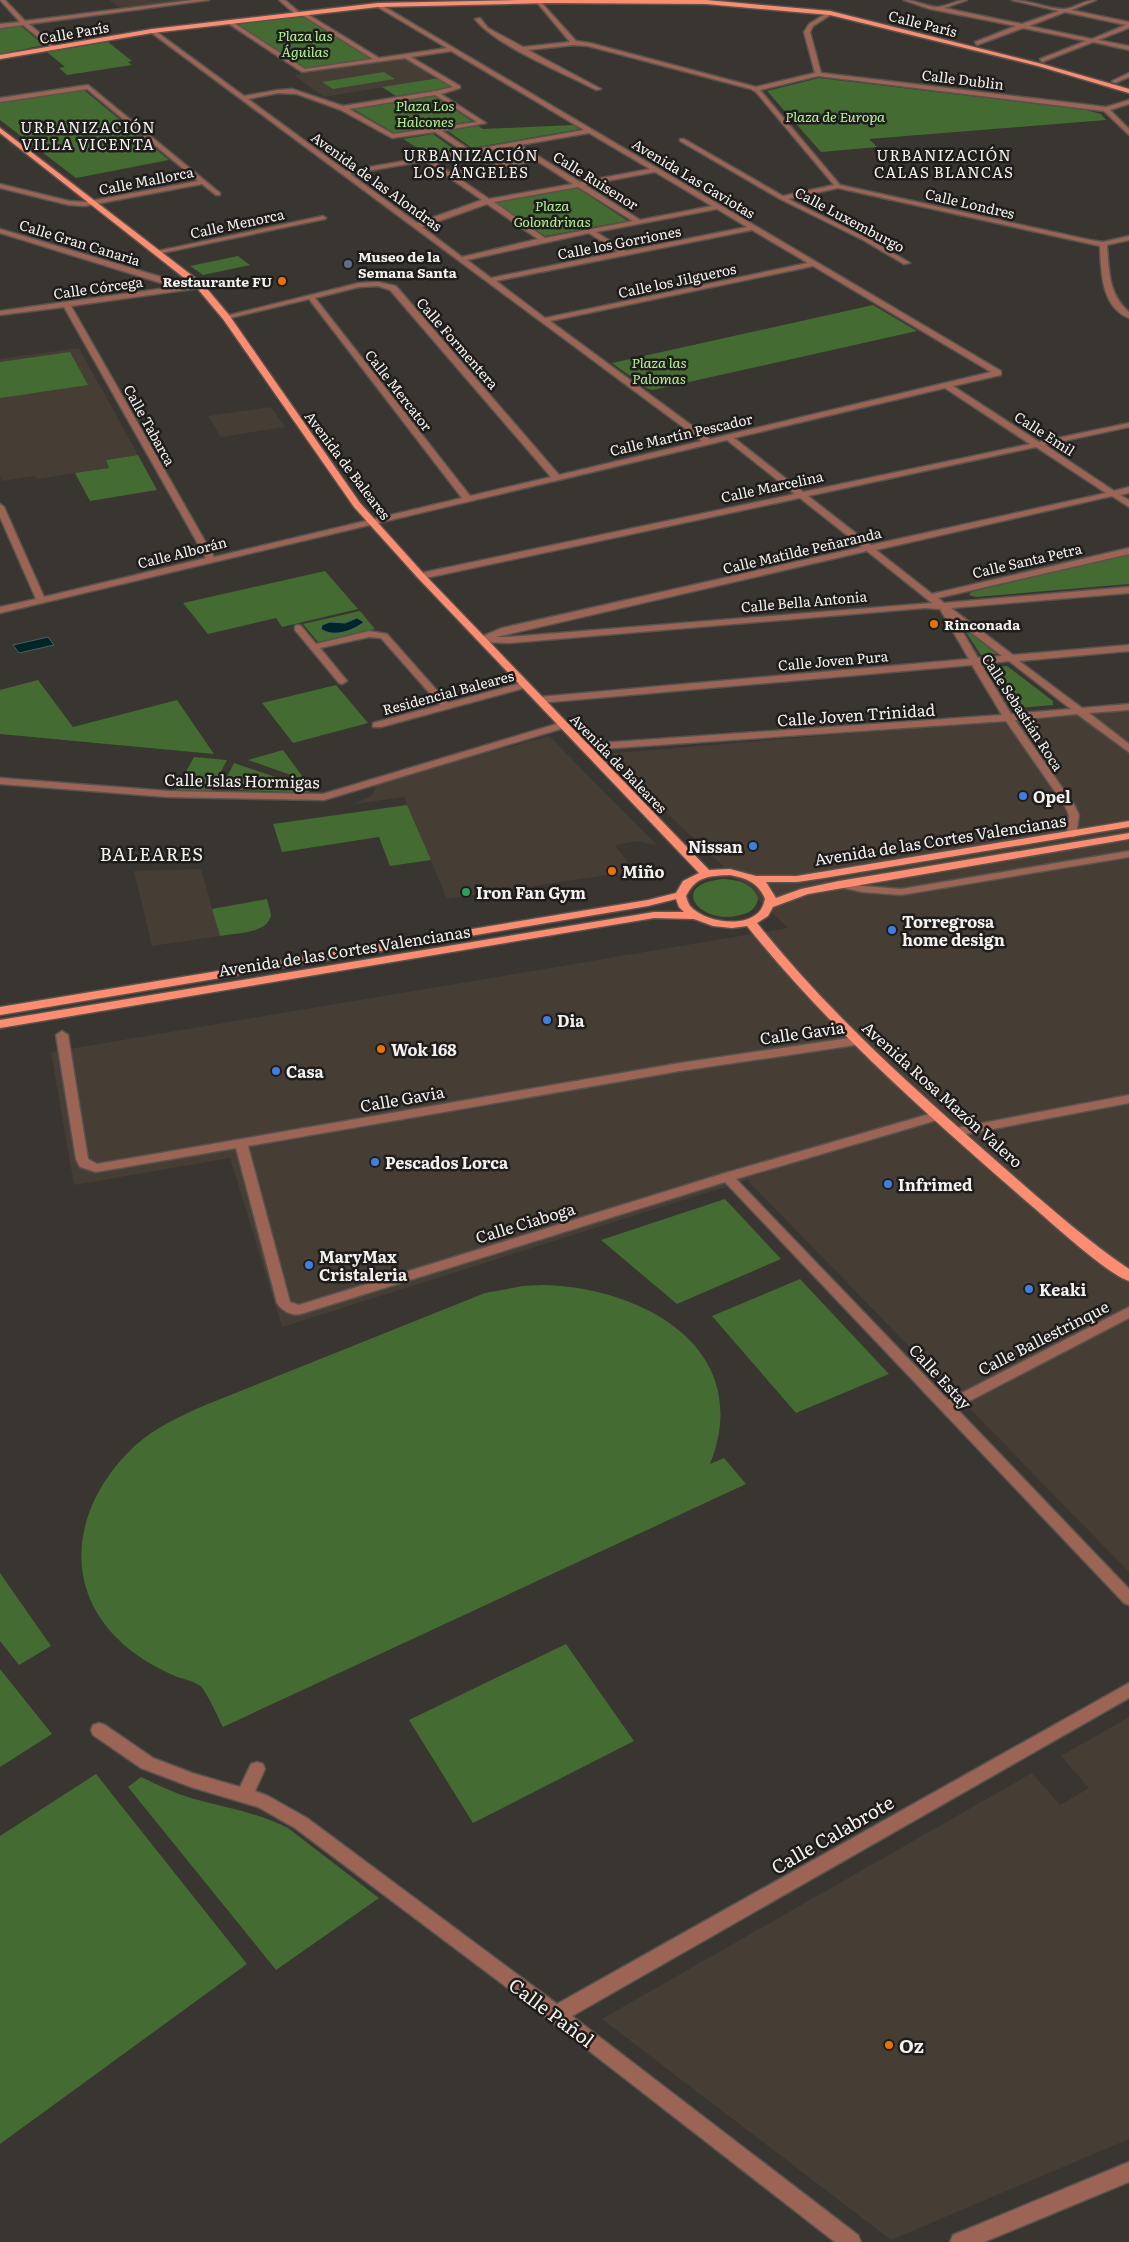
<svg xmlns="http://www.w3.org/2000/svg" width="1129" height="2242" font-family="Literata,serif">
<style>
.built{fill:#463e35}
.green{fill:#446b32}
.water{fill:#002528;stroke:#496264}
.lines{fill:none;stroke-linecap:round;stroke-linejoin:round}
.minor-casing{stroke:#57534f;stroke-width:3}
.major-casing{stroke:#57534f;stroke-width:3}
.minor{fill:#9b6455;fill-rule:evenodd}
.major{fill:#fd8d70;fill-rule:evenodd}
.service-dot{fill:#5c6f8a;stroke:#1f1d1b;stroke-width:2}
.food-dot{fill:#e8710a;stroke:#1f1d1b;stroke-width:2}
.shop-dot{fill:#3f7fe0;stroke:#1f1d1b;stroke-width:2}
.leisure-dot{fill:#2e9e5b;stroke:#1f1d1b;stroke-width:2}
.labels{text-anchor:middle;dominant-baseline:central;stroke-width:5;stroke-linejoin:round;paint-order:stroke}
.far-street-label{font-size:14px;fill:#f4f2ef;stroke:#1f1d1b}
.far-park-label{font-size:14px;font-style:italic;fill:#b4f396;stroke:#1f1d1b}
.far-poi-label{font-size:14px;font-weight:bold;fill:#f4f2ef;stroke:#1f1d1b;text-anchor:start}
.far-neighbourhood-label{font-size:15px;letter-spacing:1px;fill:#f4f2ef;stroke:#1f1d1b}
.street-label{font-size:16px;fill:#f4f2ef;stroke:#1f1d1b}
.poi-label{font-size:16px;font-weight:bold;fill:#f4f2ef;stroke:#1f1d1b;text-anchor:start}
.neighbourhood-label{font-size:18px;letter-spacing:1px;fill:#f4f2ef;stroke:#1f1d1b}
.near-street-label{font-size:19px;fill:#f4f2ef;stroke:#1f1d1b}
.near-poi-label{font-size:19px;font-weight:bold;fill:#f4f2ef;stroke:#1f1d1b;text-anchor:start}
</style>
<rect width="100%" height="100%" fill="#393531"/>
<g class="built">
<path d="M109,0H191L123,9Z"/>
<path d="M404,58L439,78L324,97L294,75Z"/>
<path d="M79,348L138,455L106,460L109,468L36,479L35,476L2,481L0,476V359Z"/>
<path d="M271,407L285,427L221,437L208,416Z"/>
<path d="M1129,710V1572L747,1180L282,1327L230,1158L74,1185L51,1052L788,928L605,754Z"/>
<path d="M549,736L657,845L637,841L615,845L634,871L447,899L404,797L354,804L371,796L375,790V784Z"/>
<path d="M201,869L220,936L152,946L134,871Z"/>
<path d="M1129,1717V2139L891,2240L602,2019L1032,1773L1060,1805L1089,1788L1061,1756Z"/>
</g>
<g class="green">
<path d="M302,16L372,59L305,69L236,23Z"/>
<path d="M21,26L44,45L0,54V28Z"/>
<path d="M108,42L132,61L128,62L132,65L67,75L59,68L65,67L47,52Z"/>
<path d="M384,72L395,79L333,89L322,82Z"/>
<path d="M439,78L453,87L396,96L382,87Z"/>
<path d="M819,78L1086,110L1101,114L1106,120L869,139L877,147L821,152L767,91Z"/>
<path d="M84,89V90L169,160L76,178L0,120V103Z"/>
<path d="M432,95L472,121L396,134L353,109Z"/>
<path d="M573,125L580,129L472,148L448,131L478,126L483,129Z"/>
<path d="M433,134L455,150L429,155L403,139Z"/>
<path d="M576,187L628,221L592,227L580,220L574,222L584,229L545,236L496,203Z"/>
<path d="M238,256L250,265L203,275L190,266Z"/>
<path d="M873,305L917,331L653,390L648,389L612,363Z"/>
<path d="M70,352L88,385L0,398V362Z"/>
<path d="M138,455L157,490L90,501L75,473L109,468L106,460Z"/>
<path d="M1129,554V584L976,597L969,595L971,592Z"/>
<path d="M325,571L358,609L282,627L276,618L208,634L183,603Z"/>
<path d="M360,611L375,629L318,642L303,624Z"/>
<path d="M963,628H965L997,654L981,655Z"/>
<path d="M1007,666L1053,701V705L1020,708L1017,706L992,667Z"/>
<path d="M38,680L73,727L177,700L214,754L0,734V690Z"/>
<path d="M336,685L368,723L293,743L262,703Z"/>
<path d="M283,750L305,780L248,760Z"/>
<path d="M194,757L227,760L211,791L176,790Z"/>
<path d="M234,763L305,787L310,791L306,793L221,789Z"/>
<path d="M407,805L431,860L390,866L379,837L282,852L273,824Z"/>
<path d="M723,879C738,880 752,883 758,898C757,908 750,913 740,915C700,926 667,884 723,879Z"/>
<path d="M267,899L271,915C268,934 235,933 220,936L212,909Z"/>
<path d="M725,1199L781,1259L677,1304L601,1240Z"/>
<path d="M800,1279L889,1374L796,1413L712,1316Z"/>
<path d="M542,1285C642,1287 756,1348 710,1464L724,1458L746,1484L223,1727C218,1718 206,1689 199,1685C192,1681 184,1679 177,1677C155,1667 134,1656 117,1638C57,1578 79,1496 137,1444C156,1427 179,1417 203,1406L485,1293L523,1286Z"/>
<path d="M0,1573L51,1646L19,1665L0,1641Z"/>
<path d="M566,1644L634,1741L473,1823L409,1720Z"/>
<path d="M0,1669L52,1734L0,1767Z"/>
<path d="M96,1774L247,1964L0,2144V1836Z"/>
<path d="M141,1777C158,1785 174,1793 191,1798C225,1808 257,1812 288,1828L379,1898L276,1970L128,1787Z"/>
</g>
<g class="water">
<path d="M357,618L364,622C353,631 333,638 321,629L322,625L330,622L345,623Z"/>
<path d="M48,637L54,645L19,653L13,645Z"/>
</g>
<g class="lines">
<defs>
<g id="minor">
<path d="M0,0H5L25,21L193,0H209L29,24L56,47L54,50L23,25L0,28V24L20,22Z"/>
<path d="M279,0H285L300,13V15H296Z"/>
<path d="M535,0H539L576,41L590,43L756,87L815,73L804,32L809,24L830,11L832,14L813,26L810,32L821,73L1106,107L1129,100V104L1110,110L1129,129V135L1104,111L818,76L760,90L840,185L1090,240L1103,242L1129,236V240L1107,245C1109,271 1108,294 1129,312V318C1101,307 1101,271 1100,246L838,188L788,199L867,238L910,263L904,264L863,240L780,199L680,141V139H684L783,196L834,185L756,92L751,89L588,46L574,45L528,50L601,89L596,90C564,73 496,46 475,19L480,18L488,28L523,47L570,42Z"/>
<path d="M904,0C915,0 925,6 936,7C946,7 956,0 967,0L944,8L1022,24L1059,11L1012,0C1029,0 1052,10 1065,9C1075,8 1084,0 1096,0L1071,10L1129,22V28L1098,40L1129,46V50L1093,42L1042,62L1040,59L1086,41L1023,28L977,45L975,42L1016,26L930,9ZM1065,12L1126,25L1092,39L1029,26Z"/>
<path d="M378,3L1001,371V375L953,386L1039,442L1129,423V427L1045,445L1114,491L1129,487V493L1120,495L1129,500V507L1112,496L876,550L932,594L1129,548V554L938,598L944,603L1129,587V593L951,608L1013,655L1129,645V651L1019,661L1082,708L1129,704V710L1089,713L1129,744V752L1077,714L1015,720L1075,806L1079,815L1076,836L1072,837L1067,834L1069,815L1065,806L1006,721L585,750L580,747L585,744L1002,715L972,665L539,703L534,700L539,697L969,659L940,609L925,608L509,643L481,642L476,639L502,628L862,547L800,498L421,579L416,576L421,573L795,494L727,440L0,613V607L36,599L0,517V504L4,507L44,597L206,558L64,307L0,315V311L174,287L0,233V229L168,279L183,286L200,284L204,286L200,288L71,306L214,557L462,498L309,299L226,319L222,317L359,283L378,282L396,286L559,475L702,441L149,31L154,30L244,96L278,90L292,89L343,106L436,91L453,87L405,58L302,72L226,22L231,21L305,69L373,59L302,15L304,12L379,58L447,48L376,6ZM451,51L584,130L470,150L442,131L486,123L441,94L460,88V86L411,57ZM278,93L297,94L341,110L392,138L435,132L463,151L346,171L248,99ZM435,95L477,122L393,134L349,109ZM589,133L650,169L580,182L520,145ZM513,146L532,158L449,172L432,160ZM425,161L482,200L417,223L350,174ZM537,161L573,184L489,199L454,175ZM655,172L712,206L640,220L585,185ZM578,187L633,221L545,238L494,202ZM487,204L538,239L462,257L422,227ZM717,209L747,227L626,251L596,232ZM752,230L808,263L545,318L496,281ZM589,233L618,252L491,278L467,260ZM813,266L991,372L710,439L550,321ZM378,286L390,290L551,477L470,496L315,298L359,287ZM945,388L1030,444L803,492L734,438ZM1036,447L1106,493L871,545L808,496ZM867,551L932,603L509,637H496ZM956,621L1002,656L978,658ZM1009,661L1071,709L1011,714L981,664Z"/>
<path d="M1129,73V77L1115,83L1112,81Z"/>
<path d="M88,85L220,193V195H216L202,184L85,206L69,205L0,188V184L69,201L85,202L198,181L87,89L0,102V98Z"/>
<path d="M323,216L326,218L325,219L157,254L153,252Z"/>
<path d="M298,625L301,626L316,644L369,631L387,634L448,703L525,682L530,685L528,687L381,727H373V723L440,705L381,638L369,637L320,648L347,681L342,684L339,683L295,630V626Z"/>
<path d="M563,722L568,725L567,727L324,800L168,797L0,784V778L168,791L323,794Z"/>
<path d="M1129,851V857L901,895L862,892L835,886L833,884L839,881L862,886L901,889Z"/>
<path d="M62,1031L68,1035L88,1159L97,1164L680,1063L856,1037L860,1038L862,1041L860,1044L856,1045L680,1071L248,1146L290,1302L299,1305L722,1174L933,1113H941L943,1116L941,1119L736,1179L948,1400L1129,1307V1318L956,1408L1129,1589V1605L1124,1603L725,1182L304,1313C293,1317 283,1312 277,1303L236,1148L96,1172L80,1167L76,1159L56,1035Z"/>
<path d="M1129,1095V1103L956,1136L950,1132L956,1128Z"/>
<path d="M1129,1683V1698L572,2016L858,2235L861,2242H835L525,2001L295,1828L258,1807L191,1787L141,1768L93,1735L91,1730L93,1725L99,1723L105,1725L153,1758L192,1773L240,1787L251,1764L257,1762L263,1764L265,1769L255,1791L268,1796L307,1818L557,2004Z"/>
<path d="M1129,2162V2182L984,2242H950L953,2235Z"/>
</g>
<g id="major">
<path d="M521,0H706L830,11L1042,64L1129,89V93L1038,66L830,15L706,4L548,3L378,7L152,33L0,59V55L152,29L378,3Z"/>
<path d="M0,128L203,284L229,315L360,503L424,574L709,870L730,869L756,876H797L1129,821V827L824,878L797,882H766L776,898L801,889L839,881L1129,833V839L808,894L773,907L768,916L757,923C825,1008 904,1080 985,1151C1032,1192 1078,1234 1129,1269V1281C1107,1274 1053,1224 1033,1207C932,1119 831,1031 747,926L732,928L713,926L694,919L654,918L0,1028V1020L654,912H684L679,907L676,899L648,906L0,1015V1007L648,900L676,893L683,881L699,873L418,578L354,507L223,319L197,288L0,133ZM730,875C746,878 759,883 765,899C764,903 762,910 758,913C742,928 705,922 690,906C688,903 687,899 686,896C696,876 709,876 730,875Z"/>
</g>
</defs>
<use href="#minor" class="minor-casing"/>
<use href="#major" class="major-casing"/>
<use href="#minor" class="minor"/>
<use href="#major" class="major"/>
</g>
<circle class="service-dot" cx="348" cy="264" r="5"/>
<g class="food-dot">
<circle cx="282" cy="281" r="5"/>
<circle cx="934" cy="624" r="5"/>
<circle cx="612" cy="871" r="5"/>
<circle cx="381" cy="1049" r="5"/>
<circle cx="889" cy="2045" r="5"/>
</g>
<g class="shop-dot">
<circle cx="1023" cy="796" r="5"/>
<circle cx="753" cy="846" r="5"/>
<circle cx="892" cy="930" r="5"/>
<circle cx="547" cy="1020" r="5"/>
<circle cx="276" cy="1071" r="5"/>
<circle cx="375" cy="1162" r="5"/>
<circle cx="888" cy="1184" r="5"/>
<circle cx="309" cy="1265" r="5"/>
<circle cx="1029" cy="1289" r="5"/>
</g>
<circle class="leisure-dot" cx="466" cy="892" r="5"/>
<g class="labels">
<g class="far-street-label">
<text transform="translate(923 23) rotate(14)">Calle París</text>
<text transform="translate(74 32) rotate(-10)">Calle París</text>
<text transform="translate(963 79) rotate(7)">Calle Dublin</text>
<text transform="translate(694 178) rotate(31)">Avenida Las Gaviotas</text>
<text transform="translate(146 180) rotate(-11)">Calle Mallorca</text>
<text transform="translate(596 180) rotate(32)">Calle Ruisenor</text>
<text transform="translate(377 181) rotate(36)">Avenida de las Alondras</text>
<text transform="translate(970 203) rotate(13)">Calle Londres</text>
<text transform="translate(850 219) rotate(28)">Calle Luxemburgo</text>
<text transform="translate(237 223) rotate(-12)">Calle Menorca</text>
<text transform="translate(80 242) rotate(17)">Calle Gran Canaria</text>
<text transform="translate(619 242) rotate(-11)">Calle los Gorriones</text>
<text transform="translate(677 280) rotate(-12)">Calle los Jilgueros</text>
<text transform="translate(98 287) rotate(-8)">Calle Córcega</text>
<text transform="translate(458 343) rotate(49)">Calle Formentera</text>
<text transform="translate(399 390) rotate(52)">Calle Mercator</text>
<text transform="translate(150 425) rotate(61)">Calle Tabarca</text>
<text transform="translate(1045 433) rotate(33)">Calle Emil</text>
<text transform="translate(681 434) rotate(-13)">Calle Martín Pescador</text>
<text transform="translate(348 465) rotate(53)">Avenida de Baleares</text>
<text transform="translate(772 486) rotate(-12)">Calle Marcelina</text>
<text transform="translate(802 550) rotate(-13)">Calle Matilde Peñaranda</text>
<text transform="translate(182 552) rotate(-14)">Calle Alborán</text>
<text transform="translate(1027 560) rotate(-13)">Calle Santa Petra</text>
<text transform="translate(804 601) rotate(-5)">Calle Bella Antonia</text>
<text transform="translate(833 660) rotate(-5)">Calle Joven Pura</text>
<text transform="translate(448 692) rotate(-15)">Residencial Baleares</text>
<text transform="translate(1023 712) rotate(57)">Calle Sebastián Roca</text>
<text transform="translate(619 763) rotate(46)">Avenida de Baleares</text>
</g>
<g class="far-park-label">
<text x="305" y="35">Plaza las<tspan x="305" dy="16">Águilas</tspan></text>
<text x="425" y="105">Plaza Los<tspan x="425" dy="16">Halcones</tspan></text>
<text x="835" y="116">Plaza de Europa</text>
<text x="552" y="205">Plaza<tspan x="552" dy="16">Golondrinas</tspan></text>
<text x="659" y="362">Plaza las<tspan x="659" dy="16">Palomas</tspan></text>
</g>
<g class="far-poi-label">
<text x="358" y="256">Museo de la<tspan x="358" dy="16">Semana Santa</tspan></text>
<text x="272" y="281" text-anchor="end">Restaurante FU</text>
<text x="944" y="624">Rinconada</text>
</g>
<g class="far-neighbourhood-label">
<text x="88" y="126">URBANIZACIÓN<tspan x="88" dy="17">VILLA VICENTA</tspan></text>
<text x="471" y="154">URBANIZACIÓN<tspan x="471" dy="17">LOS ÁNGELES</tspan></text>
<text x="944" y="154">URBANIZACIÓN<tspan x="944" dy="17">CALAS BLANCAS</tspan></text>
</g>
<g class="street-label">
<text transform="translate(856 714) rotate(-4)">Calle Joven Trinidad</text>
<text transform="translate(242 780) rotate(1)">Calle Islas Hormigas</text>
<text transform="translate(940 839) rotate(-9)">Avenida de las Cortes Valencianas</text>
<text transform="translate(344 950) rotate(-9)">Avenida de las Cortes Valencianas</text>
<text transform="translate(802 1032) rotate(-8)">Calle Gavia</text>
<text transform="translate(943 1094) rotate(42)">Avenida Rosa Mazón Valero</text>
<text transform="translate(402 1098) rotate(-10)">Calle Gavia</text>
<text transform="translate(525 1222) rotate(-17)">Calle Ciaboga</text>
<text transform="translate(1043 1337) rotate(-27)">Calle Ballestrinque</text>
<text transform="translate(941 1376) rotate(47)">Calle Estay</text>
</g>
<g class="poi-label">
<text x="1033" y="796">Opel</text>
<text x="743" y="846" text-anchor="end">Nissan</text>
<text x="622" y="871">Miño</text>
<text x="476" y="892">Iron Fan Gym</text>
<text x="902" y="921">Torregrosa<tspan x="902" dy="18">home design</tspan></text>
<text x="557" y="1020">Dia</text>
<text x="391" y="1049">Wok 168</text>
<text x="286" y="1071">Casa</text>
<text x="385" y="1162">Pescados Lorca</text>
<text x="898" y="1184">Infrimed</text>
<text x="319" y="1256">MaryMax<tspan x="319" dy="18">Cristaleria</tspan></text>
<text x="1039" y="1289">Keaki</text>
</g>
<g class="neighbourhood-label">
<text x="152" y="853">BALEARES</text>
</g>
<g class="near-street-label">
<text transform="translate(832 1834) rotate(-30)">Calle Calabrote</text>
<text transform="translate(552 2012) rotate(37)">Calle Pañol</text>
</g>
<g class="near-poi-label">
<text x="899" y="2045">Oz</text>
</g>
</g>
</svg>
